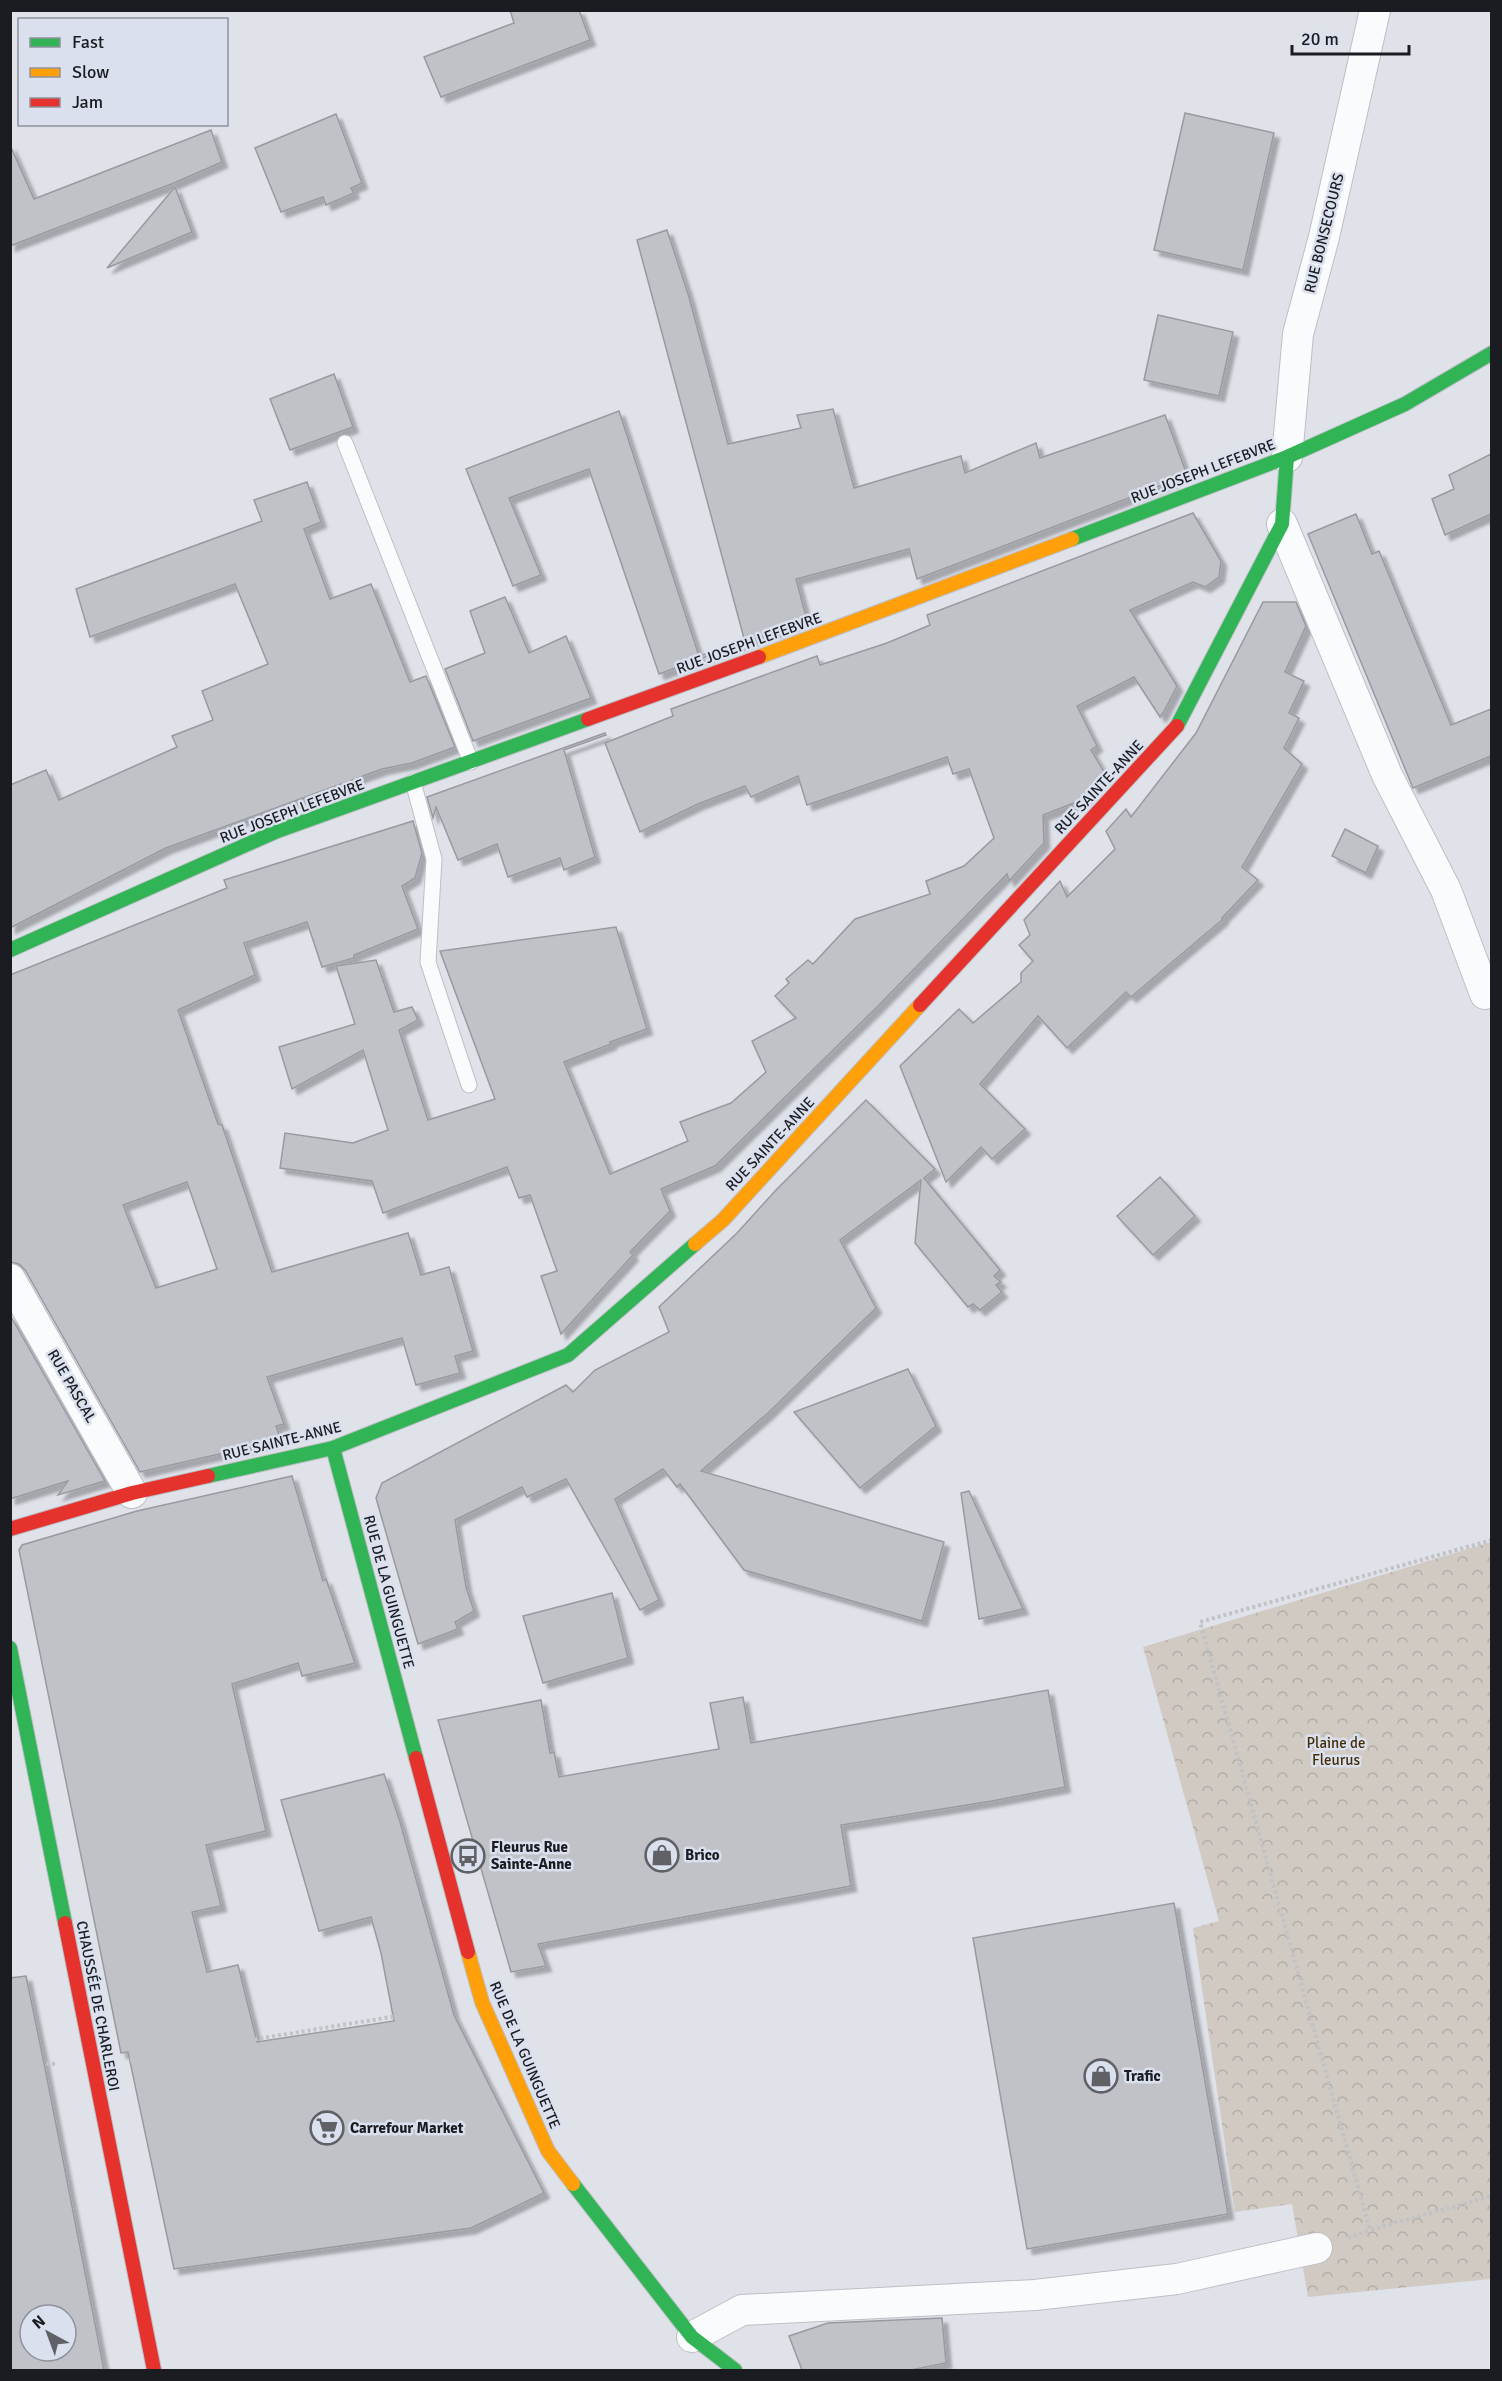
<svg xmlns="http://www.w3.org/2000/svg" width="1502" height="2381" font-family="Signika,sans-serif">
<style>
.forest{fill:url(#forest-crowns)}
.building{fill:#c0c2c8;stroke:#999aa0;stroke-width:1.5;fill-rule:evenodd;filter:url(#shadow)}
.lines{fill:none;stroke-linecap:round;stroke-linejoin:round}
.lane-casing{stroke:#bdbfc5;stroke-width:17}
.street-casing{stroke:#bdbfc5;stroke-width:32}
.fast-casing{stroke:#bdbfc5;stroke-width:16}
.slow-casing{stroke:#bdbfc5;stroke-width:16}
.jam-casing{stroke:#bdbfc5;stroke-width:16}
.path{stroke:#c1c2c5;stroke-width:4;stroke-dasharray:3 3;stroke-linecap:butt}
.lane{stroke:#fafbfc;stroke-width:15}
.street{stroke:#fafbfc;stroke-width:30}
.fast{stroke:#30b455;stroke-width:14}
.slow{stroke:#ff9f0a;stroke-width:14}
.jam{stroke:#e5322d;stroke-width:14}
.labels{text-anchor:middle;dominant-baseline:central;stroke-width:5;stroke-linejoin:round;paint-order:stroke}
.street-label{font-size:15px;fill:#1a1c21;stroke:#dbe0ef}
.park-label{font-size:15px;fill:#442d05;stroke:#dbe0ef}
.poi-label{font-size:15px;font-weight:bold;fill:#1a1c21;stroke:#dbe0ef;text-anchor:start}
</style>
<defs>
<pattern id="forest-crowns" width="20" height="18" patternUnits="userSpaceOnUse" patternTransform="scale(1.5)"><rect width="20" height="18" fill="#d0cac3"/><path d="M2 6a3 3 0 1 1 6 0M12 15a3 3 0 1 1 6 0" fill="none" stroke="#b2ada7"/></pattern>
<filter id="shadow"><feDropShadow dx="5.5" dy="5.5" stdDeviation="1.5" flood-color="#0004"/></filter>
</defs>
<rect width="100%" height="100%" fill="#e0e2ea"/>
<path class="forest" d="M1491,1542V2279L1308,2297L1292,2204L1235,2212L1193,1928L1219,1921L1143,1647Z"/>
<g class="building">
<path d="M510,10H579L590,40L441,97L424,57L514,23Z"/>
<path d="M1185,113L1274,133L1243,270L1154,250Z"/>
<path d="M336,114L362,183L351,188L354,193L326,205L323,197L281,212L255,148Z"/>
<path d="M211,130L222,162L174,183L10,246V145L34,199Z"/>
<path d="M175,187L192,232L107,268Z"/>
<path d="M667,230L689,297L728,444L801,428L797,415L833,409L854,488L961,456L965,473L1036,443L1040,458L1165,415L1186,472L1171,478L1173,481L917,579L909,549L796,579L807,620L659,674L589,469L509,498L541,575L513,586L466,469L619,411L699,656L745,642L637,240Z"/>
<path d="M1158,315L1233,332L1219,396L1144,380Z"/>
<path d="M334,374L353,427L290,450L270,399Z"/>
<path d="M1491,454V514L1445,535L1432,499L1454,489L1449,475Z"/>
<path d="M307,482L321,522L304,529L330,599L371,584L410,682L426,676L455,747L412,763L382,769L166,848L10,928V785L46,770L59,800L177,747L172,736L213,720L202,691L268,664L235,584L90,637L76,589L262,521L254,500Z"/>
<path d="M1193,513L1221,561L1219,577L1205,587L1193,582L1130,610L1177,686L1163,713L1160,717L1134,677L1077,706L1097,746L1091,750L1106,775L1084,799L1043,815L1044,843L1009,881L1007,874L877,1007L715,1166L661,1189L670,1211L630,1252L633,1255L561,1334L541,1276L557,1271L530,1195L519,1198L507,1167L383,1213L372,1181L280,1168L285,1133L353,1143L388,1130L363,1050L292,1089L279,1047L355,1024L336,966L376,960L394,1012L412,1007L418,1020L399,1030L428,1120L495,1099L440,951L616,927L647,1029L610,1042L611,1044L564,1062L610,1174L688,1141L680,1122L731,1103L766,1072L752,1041L796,1018L775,996L789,983L786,979L808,960L813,964L855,919L930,894L926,881L964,866L994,838L969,769L953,774L947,757L807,805L798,776L751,797L745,786L698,804L640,832L605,743L673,716L671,709L817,656L820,665L887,643L930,625L927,615Z"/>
<path d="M1356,514L1372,554L1379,551L1451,725L1491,709V756L1413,788L1308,534Z"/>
<path d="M505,597L529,653L566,636L591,698L473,741L445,669L485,653L470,611Z"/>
<path d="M1263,602H1296L1306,626L1285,672L1304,681L1289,713L1299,718L1284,748L1302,764L1242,867L1258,880L1222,918L1223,919L1131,997L1126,992L1067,1048L1038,1016L980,1084L1025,1129L992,1159L981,1147L946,1182L900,1066L959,1009L973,1023L1021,982V973L1033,961L1019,945L1030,935L1024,920L1060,881L1067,897L1115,849L1106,831L1126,809L1131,817L1196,733Z"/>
<path d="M605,733L606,735L564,750L595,857L564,870L560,858L508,877L497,844L458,860L436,807L433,818L427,797Z"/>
<path d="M413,821L422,853L415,878L402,886L418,929L354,955V958L322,967L307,922L244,943L255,975L178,1010L218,1124L222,1125L272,1272L408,1233L421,1275L449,1267L473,1351L455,1356L460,1373L416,1385L402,1338L267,1377L284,1424L276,1426L281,1440L140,1472L25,1270L19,1264L10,1262V975L227,888L224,880ZM187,1182L217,1269L156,1288L123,1205Z"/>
<path d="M1345,829L1378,846L1366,873L1332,856Z"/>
<path d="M866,1100L935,1169L924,1178L1000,1270L994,1276L1001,1282L996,1285L1002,1292L980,1310L973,1304L968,1307L915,1243L921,1180L840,1240L876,1308L768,1413L701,1471L944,1542L922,1621L744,1570L680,1484L677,1487L663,1469L615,1499L659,1600L640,1610L566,1479L527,1497L522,1487L455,1520L466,1587L474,1611L455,1622L458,1629L418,1644L376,1498L382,1483L566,1385L573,1392L595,1370L669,1332L659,1307L737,1233L776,1190Z"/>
<path d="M1160,1177L1195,1216L1153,1255L1117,1216Z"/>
<path d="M10,1315L105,1481L58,1495L68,1481L10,1499Z"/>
<path d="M908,1369L936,1426L860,1488L794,1412Z"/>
<path d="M292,1476L323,1581L326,1579L355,1663L302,1676L298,1663L232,1684L266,1831L206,1845L221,1906L192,1912L207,1972L238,1965L257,2042L394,2021L381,1953L371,1917L319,1931L281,1800L384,1774L400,1822L454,2015L544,2193L471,2228L174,2269L128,2052L121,2053L19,1550L22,1545L137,1511Z"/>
<path d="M969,1491L1023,1609L979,1619L961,1493Z"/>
<path d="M612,1593L628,1658L543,1683L523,1616Z"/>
<path d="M1048,1690L1065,1787L992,1801L841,1825L851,1886L538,1944L546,1966L511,1972L438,1720L541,1700L550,1753L554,1752L559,1777L719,1749L710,1703L743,1697L751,1743Z"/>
<path d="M1174,1903L1228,2214L1027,2249L973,1938Z"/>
<path d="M26,1976L44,2063L104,2370H10V1978ZM30,2315H66V2351H30Z"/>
<path d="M942,2318L946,2363L911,2370H802L789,2336L828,2323Z"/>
</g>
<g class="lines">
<defs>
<g id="lane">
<path d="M345,443L471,762"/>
<path d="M413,782L434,859L428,962L469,1085"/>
</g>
<g id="street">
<path d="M1287,457L1298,334L1324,237L1375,10"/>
<path d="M1282,524L1387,775L1446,890L1485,994"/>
<path d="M10,1279L132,1493"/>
<path d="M692,2337L742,2310L1035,2295L1177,2279L1317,2248"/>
</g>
<g id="fast">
<path d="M1072,539L1287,457L1405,404L1492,353"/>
<path d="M1177,726L1282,524L1287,457"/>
<path d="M10,950L275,832L588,719"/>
<path d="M333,1448L416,1758"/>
<path d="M208,1476L333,1448L568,1355L695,1244"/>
<path d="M10,1648L65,1923"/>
<path d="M573,2184L692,2337L735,2370"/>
</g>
<g id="slow">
<path d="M759,657L1072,539"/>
<path d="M695,1244L723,1220L920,1005"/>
<path d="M468,1952L482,2002L548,2151L573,2184"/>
</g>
<g id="jam">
<path d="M588,719L759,657"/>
<path d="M920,1005L1177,726"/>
<path d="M10,1529L132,1493L208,1476"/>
<path d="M416,1758L468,1952"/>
<path d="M65,1923L154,2370"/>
</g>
</defs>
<use href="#lane" class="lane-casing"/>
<use href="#street" class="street-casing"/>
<use href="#fast" class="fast-casing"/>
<use href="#slow" class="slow-casing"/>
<use href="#jam" class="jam-casing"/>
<g class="path">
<path d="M1492,1540L1200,1622L1370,2230L1492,2196"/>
<path d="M130,2060L445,2008"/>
<path d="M10,2062L57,2064"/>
<path d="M1348,2238L1370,2230"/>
</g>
<use href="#lane" class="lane"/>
<use href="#street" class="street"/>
<use href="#fast" class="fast"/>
<use href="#slow" class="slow"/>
<use href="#jam" class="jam"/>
</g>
<defs>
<symbol id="shop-ring" viewBox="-11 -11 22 22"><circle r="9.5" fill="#dbe0ef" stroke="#5f6167" stroke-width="1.5"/><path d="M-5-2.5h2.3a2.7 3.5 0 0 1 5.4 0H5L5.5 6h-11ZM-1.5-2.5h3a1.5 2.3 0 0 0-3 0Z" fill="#5f6167"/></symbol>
<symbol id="bus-ring" viewBox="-11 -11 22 22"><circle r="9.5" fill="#dbe0ef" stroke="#5f6167" stroke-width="1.5"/><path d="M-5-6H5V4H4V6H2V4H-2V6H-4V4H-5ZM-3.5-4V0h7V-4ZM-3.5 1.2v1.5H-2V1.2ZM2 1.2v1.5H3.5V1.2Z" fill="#5f6167"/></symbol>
<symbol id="supermarket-ring" viewBox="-11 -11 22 22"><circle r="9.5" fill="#dbe0ef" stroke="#5f6167" stroke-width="1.5"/><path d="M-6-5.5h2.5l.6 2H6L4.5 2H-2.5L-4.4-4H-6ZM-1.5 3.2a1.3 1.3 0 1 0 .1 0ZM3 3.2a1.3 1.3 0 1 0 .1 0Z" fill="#5f6167"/></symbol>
</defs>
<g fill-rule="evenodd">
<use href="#shop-ring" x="643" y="1836" width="38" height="38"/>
<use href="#bus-ring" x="449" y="1837" width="38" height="38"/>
<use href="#shop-ring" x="1082" y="2057" width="38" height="38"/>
<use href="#supermarket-ring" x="308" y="2109" width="38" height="38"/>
</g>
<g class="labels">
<g class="street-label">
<text transform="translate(1324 233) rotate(-76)">RUE BONSECOURS</text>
<text transform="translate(1203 471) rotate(-21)">RUE JOSEPH LEFEBVRE</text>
<text transform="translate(749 643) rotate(-20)">RUE JOSEPH LEFEBVRE</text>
<text transform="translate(1099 787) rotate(-47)">RUE SAINTE-ANNE</text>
<text transform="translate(292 811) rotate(-21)">RUE JOSEPH LEFEBVRE</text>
<text transform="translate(770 1144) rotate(-47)">RUE SAINTE-ANNE</text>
<text transform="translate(72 1386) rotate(60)">RUE PASCAL</text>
<text transform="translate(282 1441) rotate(-14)">RUE SAINTE-ANNE</text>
<text transform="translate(389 1592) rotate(75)">RUE DE LA GUINGUETTE</text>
<text transform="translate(98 2006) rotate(79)">CHAUSSÉE DE CHARLEROI</text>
<text transform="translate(525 2055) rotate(67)">RUE DE LA GUINGUETTE</text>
</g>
<g class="park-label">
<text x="1336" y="1743">Plaine de<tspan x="1336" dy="17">Fleurus</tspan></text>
</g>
<g class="poi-label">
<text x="491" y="1847">Fleurus Rue<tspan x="491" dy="17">Sainte-Anne</tspan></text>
<text x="685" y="1855">Brico</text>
<text x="1124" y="2076">Trafic</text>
<text x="350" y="2128">Carrefour Market</text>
</g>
</g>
<rect width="1502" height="2381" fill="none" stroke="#1a1c21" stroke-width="24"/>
<rect x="18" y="18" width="210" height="108" fill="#dbe0ef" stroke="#8e929d" stroke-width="1.5"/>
<rect x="30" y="38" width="30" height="9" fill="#30b455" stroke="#8e929d" stroke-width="1.5"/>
<text x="72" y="48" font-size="18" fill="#1a1c21">Fast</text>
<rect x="30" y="68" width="30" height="9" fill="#ff9f0a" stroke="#8e929d" stroke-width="1.5"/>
<text x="72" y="78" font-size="18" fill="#1a1c21">Slow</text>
<rect x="30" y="98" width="30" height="9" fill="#e5322d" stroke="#8e929d" stroke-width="1.5"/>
<text x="72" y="108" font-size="18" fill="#1a1c21">Jam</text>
<g transform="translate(48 2333) rotate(319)"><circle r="28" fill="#dbe0ef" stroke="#8e929d" stroke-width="1.5"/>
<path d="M0-4.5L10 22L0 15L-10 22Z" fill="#5f6167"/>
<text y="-9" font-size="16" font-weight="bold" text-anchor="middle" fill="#1a1c21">N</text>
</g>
<path d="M1292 45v9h117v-9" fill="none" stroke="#1a1c21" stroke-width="3"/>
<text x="1301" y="45" font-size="18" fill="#1a1c21" stroke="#dbe0ef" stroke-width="4.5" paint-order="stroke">20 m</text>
</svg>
